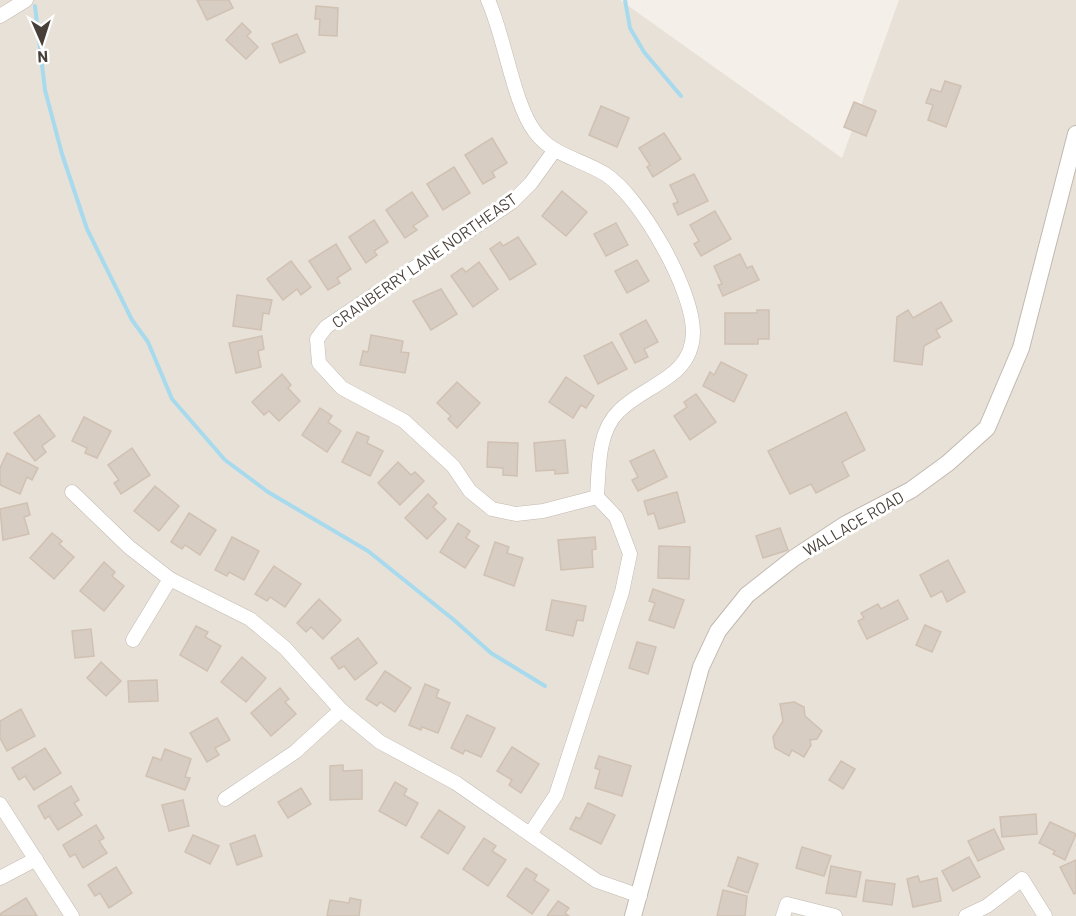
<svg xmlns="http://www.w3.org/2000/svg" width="1076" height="916" font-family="Barlow,sans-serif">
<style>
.residential{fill:#e8e1d7}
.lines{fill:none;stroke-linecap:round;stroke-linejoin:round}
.stream{stroke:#a8daee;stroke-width:4}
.building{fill:#d8cdc2;stroke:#d0c1b2;stroke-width:1.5}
.minor-casing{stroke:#c2b9af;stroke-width:15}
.tertiary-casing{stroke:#c2b9af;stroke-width:18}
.minor{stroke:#fff;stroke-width:14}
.tertiary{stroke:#fff;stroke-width:16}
.labels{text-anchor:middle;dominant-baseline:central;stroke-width:6;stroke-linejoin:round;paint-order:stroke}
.street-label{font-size:16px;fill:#483f38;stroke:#fff}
</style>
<rect width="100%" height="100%" fill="#f4efe9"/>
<path class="residential" d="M0,0H620L842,158L899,0H1076V916H0Z"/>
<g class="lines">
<g class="stream">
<path d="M625,0L630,28L644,52L681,96"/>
<path d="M35,6L45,90L62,154L87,229L132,320L148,342L172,399L225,460L268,492L368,551L454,620L491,653L545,686"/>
</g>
</g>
<g class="building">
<path d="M197,0H229L233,8L207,20Z"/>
<path d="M316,6L338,8L337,36L319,35L320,19H315Z"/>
<path d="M242,23L251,32L247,36L258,47L246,59L226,40Z"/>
<path d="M297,34L305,52L280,63L272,44Z"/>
<path d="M945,81L961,86L946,127L928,120L933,105L926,103L931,89L941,92Z"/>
<path d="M854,102L876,111L866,136L844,127Z"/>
<path d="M601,106L629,118L617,147L589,135Z"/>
<path d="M664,133L681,159L653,177L647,167L650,165L639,148Z"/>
<path d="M492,138L507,163L492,172L495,177L483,184L465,155Z"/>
<path d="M454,167L470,193L443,210L427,184Z"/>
<path d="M694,174L708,201L678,215L673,204L678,202L670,185Z"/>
<path d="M562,191L587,212L566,236L542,216Z"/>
<path d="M412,192L428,216L413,226L417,230L405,238L386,210Z"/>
<path d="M715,211L731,239L701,256L694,244L699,241L690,225Z"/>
<path d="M374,220L388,242L374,251L377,255L366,263L349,237Z"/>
<path d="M616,223L628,245L606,256L594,234Z"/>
<path d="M518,237L536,264L510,280L490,249L500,242L503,246Z"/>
<path d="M336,244L351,269L337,278L340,283L328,290L309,261Z"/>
<path d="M740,254L747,268L752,266L759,280L723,296L718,285L722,284L714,266Z"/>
<path d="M637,260L649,281L627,293L615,271Z"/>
<path d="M291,261L311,287L301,295L297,289L283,300L267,279Z"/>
<path d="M479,262L498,289L473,307L451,276L462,268L466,272Z"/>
<path d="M441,289L457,314L431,330L413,301Z"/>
<path d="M237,295L272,300L269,314L263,313L261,330L233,326Z"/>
<path d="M941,302L952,321L936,330L940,337L924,346L922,365L894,361L897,317L908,310L913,318Z"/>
<path d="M757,310H769V339H758V344H725V313H757Z"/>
<path d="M646,320L658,342L644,349L648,357L635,363L620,334Z"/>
<path d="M371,335L403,341L401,352L409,353L405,373L360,365L363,351L368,352Z"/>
<path d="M262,336L264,349L258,351L261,367L236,373L229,343Z"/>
<path d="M612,342L627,369L598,384L584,356Z"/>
<path d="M721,362L747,375L734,402L703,386L710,372L714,375Z"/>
<path d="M282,374L291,385L288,388L300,401L279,421L269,411L264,415L252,402Z"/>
<path d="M566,377L594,396L586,408L581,405L573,418L549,402Z"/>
<path d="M457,382L480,403L457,428L448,419L451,416L437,403Z"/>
<path d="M696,394L716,422L690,440L674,416L687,407L684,402Z"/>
<path d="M320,408L332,416L328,422L341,431L327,452L302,435Z"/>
<path d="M846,412L865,450L842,462L849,476L816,493L811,484L790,494L768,451Z"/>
<path d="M39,415L55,436L42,446L46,452L35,461L14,433Z"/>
<path d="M84,417L111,431L97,458L85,453L87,448L72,441Z"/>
<path d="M357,432L369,437L367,443L383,451L370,476L342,462Z"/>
<path d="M565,440L568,473L555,474V470L536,471L534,443Z"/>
<path d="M488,442L518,443L517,476L503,475V468L487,467Z"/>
<path d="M132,448L150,475L121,494L114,483L119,480L108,465Z"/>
<path d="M654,450L667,477L638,491L632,480L638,477L630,461Z"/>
<path d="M7,453L38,468L32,480L27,477L20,494L0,485V468Z"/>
<path d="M398,462L411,475L415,472L424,481L400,505L378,483Z"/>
<path d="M155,486L179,506L159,531L134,511Z"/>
<path d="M677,492L685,522L659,529L654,513L648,515L644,501Z"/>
<path d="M428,494L437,503L433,507L446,519L427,539L405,518Z"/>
<path d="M27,503L30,515L24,517L29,534L3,540L0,509Z"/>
<path d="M189,513L216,530L200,555L185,545L182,549L171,542Z"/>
<path d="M458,523L470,531L466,538L479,546L465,568L440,552Z"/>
<path d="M780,528L788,550L763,558L756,536Z"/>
<path d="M52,533L62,541L59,544L74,557L54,579L30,558Z"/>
<path d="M232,537L259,551L244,580L229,572L227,576L215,570Z"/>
<path d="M595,537L596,549L592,550L593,567L561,570L558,540Z"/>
<path d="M495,542L509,547L507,553L523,558L514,586L484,575Z"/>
<path d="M659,546L690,547L689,579L658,578Z"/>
<path d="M948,560L965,592L947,602L942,591L931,597L920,575Z"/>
<path d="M104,562L115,572L112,576L124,586L104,611L80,591Z"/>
<path d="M274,566L301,584L285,607L270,597L267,601L255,594Z"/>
<path d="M653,589L684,600L674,628L649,620L655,603L649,601Z"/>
<path d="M319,599L341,620L323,639L311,627L306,632L297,623Z"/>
<path d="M552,600L586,606L583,621L577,620L573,636L546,630Z"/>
<path d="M898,600L908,619L867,639L858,621L864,618L861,613L878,604L881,609Z"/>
<path d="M925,625L941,632L932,652L916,645Z"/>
<path d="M196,626L208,632L205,637L221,646L207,671L180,655Z"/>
<path d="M91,629L94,656L75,658L72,631Z"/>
<path d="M358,638L377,663L355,680L344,666L339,669L331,658Z"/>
<path d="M637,642L656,647L648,674L629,668Z"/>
<path d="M242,657L266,678L246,702L221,682Z"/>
<path d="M101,662L121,681L106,696L87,678Z"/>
<path d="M385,671L411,688L395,712L380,702L377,706L366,699Z"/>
<path d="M157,680L158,701L129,702L128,681Z"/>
<path d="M425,684L439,690L436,697L450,703L438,733L422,727L421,730L409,725Z"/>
<path d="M280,688L289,699L285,702L296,714L271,736L251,713Z"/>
<path d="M794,702L804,707L805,716L822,731L817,739L810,740L811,745L804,757L792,750L789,756L775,748L773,737L783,721L780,704Z"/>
<path d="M21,709L35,736L7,751L0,738V721Z"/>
<path d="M467,715L495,728L481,757L465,750L463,754L451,748Z"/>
<path d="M217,718L230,740L215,748L219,755L207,762L190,733Z"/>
<path d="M512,747L539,764L521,793L509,785L512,780L497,771Z"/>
<path d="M45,748L61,773L34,790L25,776L19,780L12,768Z"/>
<path d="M165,749L191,759L185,777L190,778L185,790L146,776L153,757L161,760Z"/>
<path d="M599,756L631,766L622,796L595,788L600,770L595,768Z"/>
<path d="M841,761L855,769L843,789L829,780Z"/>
<path d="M343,765V771L362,770V799L330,800V766Z"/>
<path d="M395,782L407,789L404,795L418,803L406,826L379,811Z"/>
<path d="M71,786L79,800L74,803L82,815L58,830L49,816L45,819L38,806Z"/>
<path d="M301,788L311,804L288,818L278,802Z"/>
<path d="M183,800L189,826L169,831L162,805Z"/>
<path d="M588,803L615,815L601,844L570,829L576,817L580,819Z"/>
<path d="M439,810L465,827L448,854L421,837Z"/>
<path d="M1036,814L1037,834L1002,837L1000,817Z"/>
<path d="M1050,822L1076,834L1065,860L1053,854L1055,851L1039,843Z"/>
<path d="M96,825L104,838L99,841L107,853L83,868L75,854L70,857L63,845Z"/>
<path d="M994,829L1004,849L978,861L968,841Z"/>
<path d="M193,835L219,846L210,864L185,852Z"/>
<path d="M255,835L262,856L237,865L230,844Z"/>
<path d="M484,838L496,846L492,851L506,860L488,886L463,869Z"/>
<path d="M802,847L831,856L824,876L796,868Z"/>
<path d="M738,857L758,864L748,893L728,886Z"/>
<path d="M969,857L980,877L953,891L942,871Z"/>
<path d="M1076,860V893L1074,894L1060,867Z"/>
<path d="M831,866L861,872L856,897L826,893Z"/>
<path d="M116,867L132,893L109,908L100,893L95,896L88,885Z"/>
<path d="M526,868L537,875L534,880L549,890L532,914L507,896Z"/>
<path d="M918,876L920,882L937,878L941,901L913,907L907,879Z"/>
<path d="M866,880L895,884L892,905L863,901Z"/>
<path d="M723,890L747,896L745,916H717Z"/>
<path d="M26,898L37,916H0V914Z"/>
<path d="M350,898L361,900L359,916H327L330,900L349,903Z"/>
<path d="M558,901L569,908L565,913L569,916H547Z"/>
</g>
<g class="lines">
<defs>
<g id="minor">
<path d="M488,0C505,37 513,103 535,132C553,156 581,159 605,174C640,196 694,291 693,333C692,378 646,384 619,411C597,432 599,469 597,497L616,517L630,554L622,592L556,795L530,834"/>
<path d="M0,16L26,0"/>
<path d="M554,151L531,183L512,202L326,327L317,339L319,363L342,388L404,421L453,466L470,491L492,509L516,514L543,511L597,497"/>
<path d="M72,492L129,547L170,579L250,619L285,648L341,710L380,742L456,783L597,881L640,896"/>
<path d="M133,640L170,579"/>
<path d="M225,799L295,752L341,710"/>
<path d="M0,804L72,916"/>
<path d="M0,878L36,859"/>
<path d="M783,916L787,904L835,916"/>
<path d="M966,916L987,906L1022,879L1045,916"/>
</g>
<path id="tertiary" d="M633,916L701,667L718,631L747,595L794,558L846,524L911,490L948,463L987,428L1021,348L1076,134"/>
</defs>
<use href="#minor" class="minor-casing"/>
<use href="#tertiary" class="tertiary-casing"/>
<use href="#minor" class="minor"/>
<use href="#tertiary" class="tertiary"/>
</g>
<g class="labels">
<g class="street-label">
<text transform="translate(424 260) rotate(-35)">CRANBERRY LANE NORTHEAST</text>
<text transform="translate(853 523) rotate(-30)">WALLACE ROAD</text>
</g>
</g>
<g transform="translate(42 42) rotate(177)" stroke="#ffffff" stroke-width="4.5" paint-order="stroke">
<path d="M0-4.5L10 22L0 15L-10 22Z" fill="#483f38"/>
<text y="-9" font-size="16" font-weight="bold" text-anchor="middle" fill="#483f38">N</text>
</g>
</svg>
